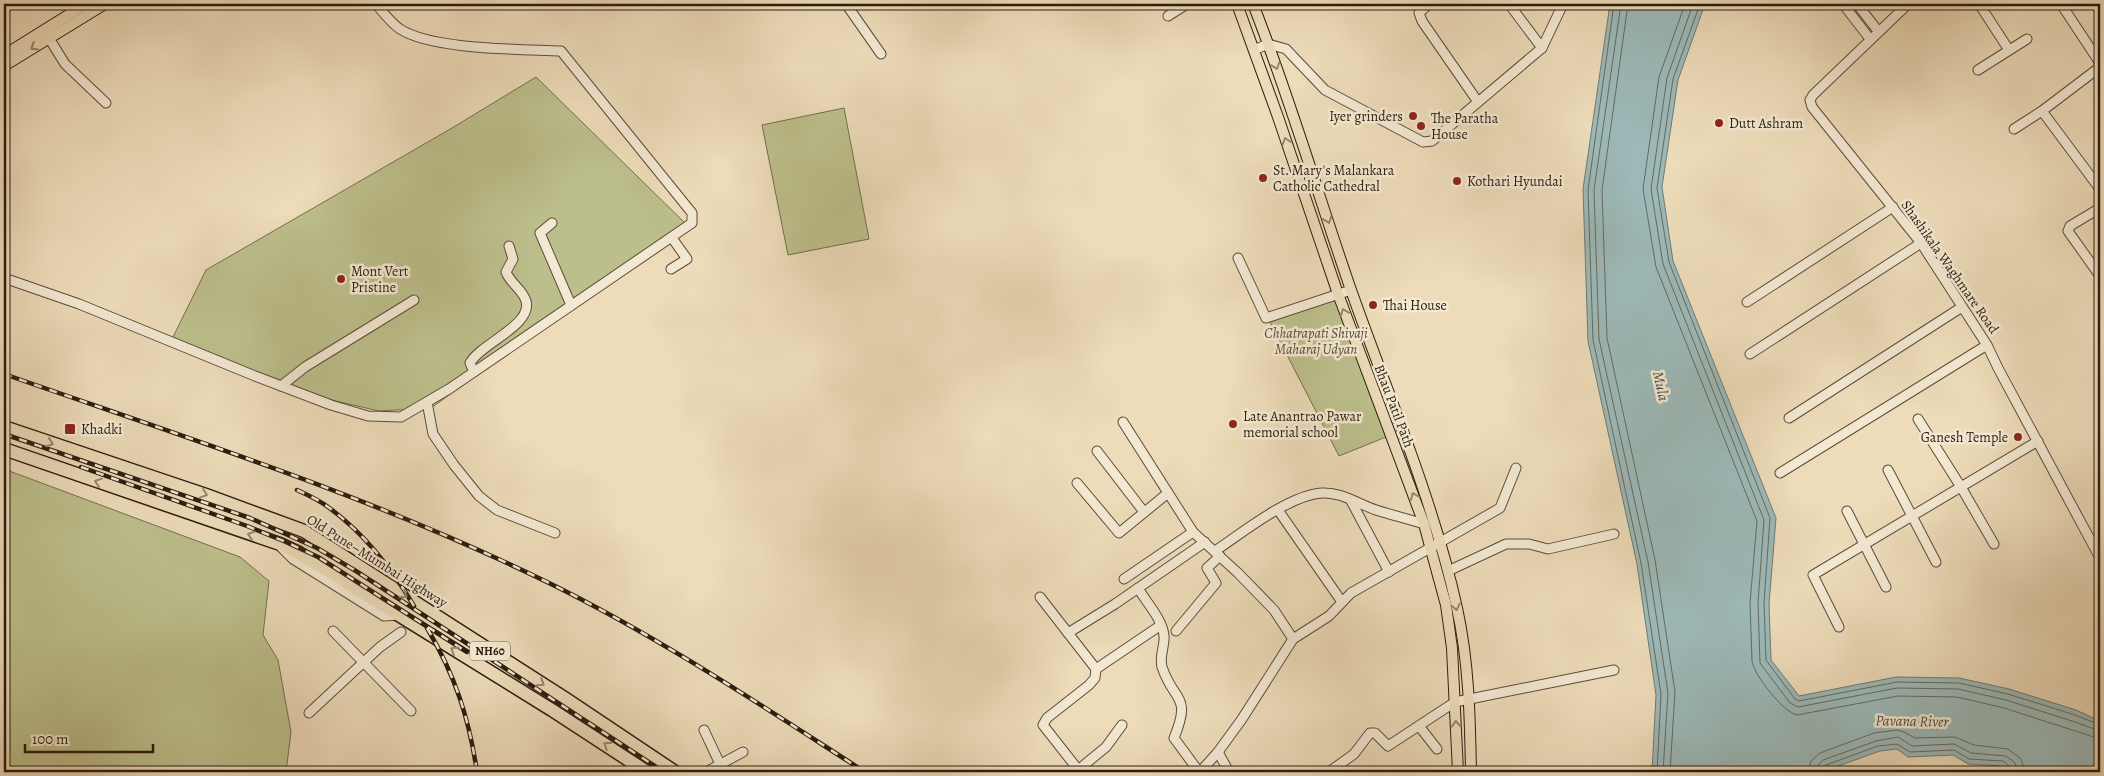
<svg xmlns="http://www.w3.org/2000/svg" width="2104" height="776" font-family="Alegreya,serif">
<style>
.green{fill:#bcbf8c;stroke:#746e4c}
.water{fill:#9cb9b8;stroke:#6f7a74}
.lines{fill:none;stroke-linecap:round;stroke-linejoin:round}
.shore{stroke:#646a62;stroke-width:1}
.minor-casing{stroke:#5c4c38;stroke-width:11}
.major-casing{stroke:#2b1c0d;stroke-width:12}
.highway-casing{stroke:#2b1c0d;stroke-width:15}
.minor{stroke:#f3e8d2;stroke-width:9}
.major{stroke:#eddbb9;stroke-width:10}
.highway{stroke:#eddbb9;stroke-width:12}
.rail-casing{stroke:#2b1c0d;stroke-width:4.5}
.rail{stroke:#f3e8d2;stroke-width:2.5;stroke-dasharray:8;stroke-linecap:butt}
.oneway{stroke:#96856c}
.poi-dot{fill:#8f2418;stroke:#f3e8d2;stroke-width:2}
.labels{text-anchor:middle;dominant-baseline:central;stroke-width:5;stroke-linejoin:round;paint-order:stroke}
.shield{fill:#f3e8d2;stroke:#675948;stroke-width:1}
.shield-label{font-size:12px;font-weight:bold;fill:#2b1c0d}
.poi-label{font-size:14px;fill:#2b1c0d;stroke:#f3e8d2;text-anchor:start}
.street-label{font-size:14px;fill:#2b1c0d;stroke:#f3e8d2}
.park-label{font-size:14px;font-style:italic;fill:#564d33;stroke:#f3e8d2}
.water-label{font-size:15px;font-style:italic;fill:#4d4b40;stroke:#f3e8d2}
</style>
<rect width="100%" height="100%" fill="#eddbb9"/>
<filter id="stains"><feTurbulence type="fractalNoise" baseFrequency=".004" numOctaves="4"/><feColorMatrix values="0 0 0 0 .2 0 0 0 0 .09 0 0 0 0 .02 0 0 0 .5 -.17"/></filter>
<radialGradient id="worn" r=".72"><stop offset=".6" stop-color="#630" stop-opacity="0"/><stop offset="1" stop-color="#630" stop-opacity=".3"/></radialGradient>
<g class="green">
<path d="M536,77L687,225L431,408L379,411L289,390L173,337L206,270L452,128Z"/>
<path d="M844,108L869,239L788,255L762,125Z"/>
<path d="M1335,300L1386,437L1339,456L1270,322Z"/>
<path d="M4,469L240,557L269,581L263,635L278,660L291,732L286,772H4Z"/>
</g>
<path class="water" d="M1610,4H1705L1678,80L1662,187L1673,261L1776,518L1769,604L1771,660L1799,696L1896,677L1959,678L2009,689L2076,710L2100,721V772H2008L2002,766L1968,764L1953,755L1908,757L1897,749L1880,751L1827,770L1826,772H1652L1656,695L1637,564L1588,341L1583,189Z"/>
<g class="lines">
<g class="shore">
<path d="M1614,4L1588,190L1593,340L1641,563L1661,694L1657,772"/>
<path d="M1621,4L1594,190L1599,339L1648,562L1668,693L1663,772"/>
<path d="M1628,4L1602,190L1607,338L1655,560L1675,692L1670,772"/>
<path d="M1685,4L1659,77L1643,189L1656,267L1757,521L1750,603L1752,661C1754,675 1783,712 1797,715L1898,696L1957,697L2004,708L2100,739"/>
<path d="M1693,4L1667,78L1651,189L1663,264L1764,520L1758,603L1760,663L1790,703L1798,707L1897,688L1958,689L2006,700L2072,721L2100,731"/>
<path d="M1700,4L1673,79L1657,188L1669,262L1770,518L1764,603L1766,660L1795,699L1799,701L1897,682L1959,683L2008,694L2075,715L2100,725"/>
<path d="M1808,772L1811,761L1820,753L1874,733L1897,730L1904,732L1915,738L1955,737L1974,745L2008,749L2021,759L2025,772"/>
<path d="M1816,772L1818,765L1823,760L1876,741L1898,737L1912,746L1954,744L1971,753L2006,756L2015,763L2018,772"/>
<path d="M1822,772L1823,768L1826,765L1878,746L1897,744L1910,752L1954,750L1969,759L2003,761L2010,767L2011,772"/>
</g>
<defs>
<g id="minor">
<path d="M846,4L881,54"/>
<path d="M1429,4L1419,13L1422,21L1478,102"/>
<path d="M1509,4L1542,48"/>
<path d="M1843,4L1870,39"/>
<path d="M1857,4L1878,31"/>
<path d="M1908,4L1813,95L1810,100L1812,107L1921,243L1987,345L1998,368L2100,558"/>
<path d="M1979,4L2009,50"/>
<path d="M2061,4L2100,63"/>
<path d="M1168,16L1187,4"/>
<path d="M49,38L65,64L106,103"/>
<path d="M1254,50L1268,44L1286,49L1325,90L1423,142L1432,141L1542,48L1563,4"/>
<path d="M1978,70L2027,39"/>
<path d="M2042,111L2100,189"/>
<path d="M2014,129L2042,111L2100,67"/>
<path d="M2100,208L2070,226L2068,231L2100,276"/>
<path d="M552,223L540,233L571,305"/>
<path d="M1238,258L1266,318L1351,290"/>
<path d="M671,269L687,259L672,238"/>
<path d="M4,278L79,304L255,376L331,405L368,416L401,417L449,389L692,223V213L561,51C521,49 432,50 400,29C391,23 383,12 376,4"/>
<path d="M1747,302L1893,207"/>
<path d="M1750,354L1921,243"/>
<path d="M474,372L470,363C480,344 533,325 526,301C523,290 510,283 506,272L513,259L509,246"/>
<path d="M281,386L305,367L414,300"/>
<path d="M427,402L433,434L454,465L479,496L497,510L555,533"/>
<path d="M1789,418L1962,307"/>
<path d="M1918,419L1961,487L1994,544"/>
<path d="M1123,422L1193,532L1238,573L1274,610L1293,639"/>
<path d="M1097,451L1144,512"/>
<path d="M1888,470L1936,562"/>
<path d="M1780,473L1987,345"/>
<path d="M1077,483L1119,533L1168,493"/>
<path d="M1350,499L1389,572"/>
<path d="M1278,510L1342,602"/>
<path d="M1847,511L1886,587"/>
<path d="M281,547L293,559L384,616L399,615"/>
<path d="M1215,551C1242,533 1289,495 1322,493C1342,492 1358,504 1376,510C1392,515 1408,519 1424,524"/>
<path d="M1448,571L1506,544H1529L1548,549L1614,534"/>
<path d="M1124,579L1193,532"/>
<path d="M1138,588C1146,602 1163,620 1164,636C1165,646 1159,656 1162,667C1174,703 1192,694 1174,738L1199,772"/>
<path d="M1040,597L1096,669L1161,625"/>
<path d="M1839,627L1813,575L2038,441"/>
<path d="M333,631L411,711"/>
<path d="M1176,631L1216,583L1207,568L1220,556"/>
<path d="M1068,633L1115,604L1205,542"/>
<path d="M309,713L380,647L401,632"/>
<path d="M1419,726L1437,749"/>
<path d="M704,730L720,764"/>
<path d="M1218,752L1229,772"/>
<path d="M1078,770L1106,747L1122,725"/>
<path d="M706,772L743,752"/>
<path d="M1080,772L1043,725L1047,718L1089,685L1095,678L1096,669"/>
<path d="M1200,772L1218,752L1242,719L1293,639L1329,616L1351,593L1500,508L1516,468"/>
<path d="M1329,772L1354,754L1370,733H1375L1388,746L1455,702L1614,670"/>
</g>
<g id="major">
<path d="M1237,4L1278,117L1338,294L1424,524L1446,605L1452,648L1458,772"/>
<path d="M1253,4C1290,98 1318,195 1351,290C1388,395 1433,499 1457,608C1469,662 1470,717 1471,772"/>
<path d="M4,55L86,4"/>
<path d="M4,66L105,4"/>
</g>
<g id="highway">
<path d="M4,427L206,495L304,531L566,699L675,772"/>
<path d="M4,449L280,544L297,552L552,710L647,772"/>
</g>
</defs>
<use href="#minor" class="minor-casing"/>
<use href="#major" class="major-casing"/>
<use href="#highway" class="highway-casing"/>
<use href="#minor" class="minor"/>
<use href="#major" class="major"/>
<use href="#highway" class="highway"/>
<defs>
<g id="rail">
<path d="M4,374C187,438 374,497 549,583C659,637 762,706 865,772"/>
<path d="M4,434L250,518L317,548L356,571L664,772"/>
<path d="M81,467L247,526L286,542L318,557L467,652"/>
<path d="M297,490C308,495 319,500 328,507C364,533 392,569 414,606"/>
<path d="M427,628C455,675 469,718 477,772"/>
</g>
</defs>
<use href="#rail" class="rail-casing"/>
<use href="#rail" class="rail"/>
</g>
<defs><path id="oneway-chevron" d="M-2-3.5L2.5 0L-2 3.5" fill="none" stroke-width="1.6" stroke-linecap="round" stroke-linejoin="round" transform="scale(1.25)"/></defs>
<g class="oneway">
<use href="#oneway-chevron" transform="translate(34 47) rotate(148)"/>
<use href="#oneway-chevron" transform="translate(1276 66) rotate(71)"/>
<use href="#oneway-chevron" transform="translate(1286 141) rotate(-108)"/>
<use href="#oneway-chevron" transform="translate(1328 220) rotate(71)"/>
<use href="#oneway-chevron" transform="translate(1344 312) rotate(-111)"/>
<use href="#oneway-chevron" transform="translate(50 443) rotate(18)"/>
<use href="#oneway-chevron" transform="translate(98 482) rotate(-161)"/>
<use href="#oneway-chevron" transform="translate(204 494) rotate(19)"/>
<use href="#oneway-chevron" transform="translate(1414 496) rotate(-111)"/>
<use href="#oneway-chevron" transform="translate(251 535) rotate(-161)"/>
<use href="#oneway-chevron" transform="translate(404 595) rotate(33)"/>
<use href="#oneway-chevron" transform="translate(1456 607) rotate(78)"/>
<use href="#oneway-chevron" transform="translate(454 650) rotate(-148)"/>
<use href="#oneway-chevron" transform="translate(541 683) rotate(33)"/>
<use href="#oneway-chevron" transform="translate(1456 724) rotate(-93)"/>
<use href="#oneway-chevron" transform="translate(607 745) rotate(-147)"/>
</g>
<g class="poi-dot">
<circle cx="1413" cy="116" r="5"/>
<circle cx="1719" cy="123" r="5"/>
<circle cx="1421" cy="126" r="5"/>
<circle cx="1263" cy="178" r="5"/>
<circle cx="1457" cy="181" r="5"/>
<circle cx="341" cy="279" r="5"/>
<circle cx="1373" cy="305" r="5"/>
<circle cx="1233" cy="424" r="5"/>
<rect x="64" y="423" width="12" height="12" rx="2.5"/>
<circle cx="2018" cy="437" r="5"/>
</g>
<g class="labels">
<rect class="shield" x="470" y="641.5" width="40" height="19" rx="4"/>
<g class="shield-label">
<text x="490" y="651">NH60</text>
</g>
<g class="poi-label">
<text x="1403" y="116" text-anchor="end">Iyer grinders</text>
<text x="1431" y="118">The Paratha<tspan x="1431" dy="16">House</tspan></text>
<text x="1729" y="123">Dutt Ashram</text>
<text x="1273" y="170">St. Mary's Malankara<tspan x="1273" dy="16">Catholic Cathedral</tspan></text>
<text x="1467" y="181">Kothari Hyundai</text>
<text x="351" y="271">Mont Vert<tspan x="351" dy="16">Pristine</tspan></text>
<text x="1383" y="305">Thai House</text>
<text x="1243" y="416">Late Anantrao Pawar<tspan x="1243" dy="16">memorial school</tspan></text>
<text x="81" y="429">Khadki</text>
<text x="2008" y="437" text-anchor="end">Ganesh Temple</text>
</g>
<g class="street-label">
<text transform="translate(1950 267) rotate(55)">Shashikala Waghmare Road</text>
<text transform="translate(1394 406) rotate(69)">Bhau Patil Path</text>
<text transform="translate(377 561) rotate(32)">Old Pune–Mumbai Highway</text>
</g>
<g class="park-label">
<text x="1316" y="333">Chhatrapati Shivaji<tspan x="1316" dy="16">Maharaj Udyan</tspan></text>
</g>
<g class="water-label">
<text transform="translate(1661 386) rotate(78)">Mula</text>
<text transform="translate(1912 721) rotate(1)">Pavana River</text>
</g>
</g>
<rect width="2104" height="776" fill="none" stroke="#eddbb9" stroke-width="20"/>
<rect x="5" y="5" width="2094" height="766" fill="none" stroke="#2b1c0d" stroke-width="2.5"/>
<rect x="10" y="10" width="2084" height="756" fill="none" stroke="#2b1c0d"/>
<path d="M25 744v8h128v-8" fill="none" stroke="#2b1c0d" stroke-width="2.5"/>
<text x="32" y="744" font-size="15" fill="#2b1c0d" stroke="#f3e8d2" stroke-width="4" paint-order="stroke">100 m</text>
<rect width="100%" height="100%" filter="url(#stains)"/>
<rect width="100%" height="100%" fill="url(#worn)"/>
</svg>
